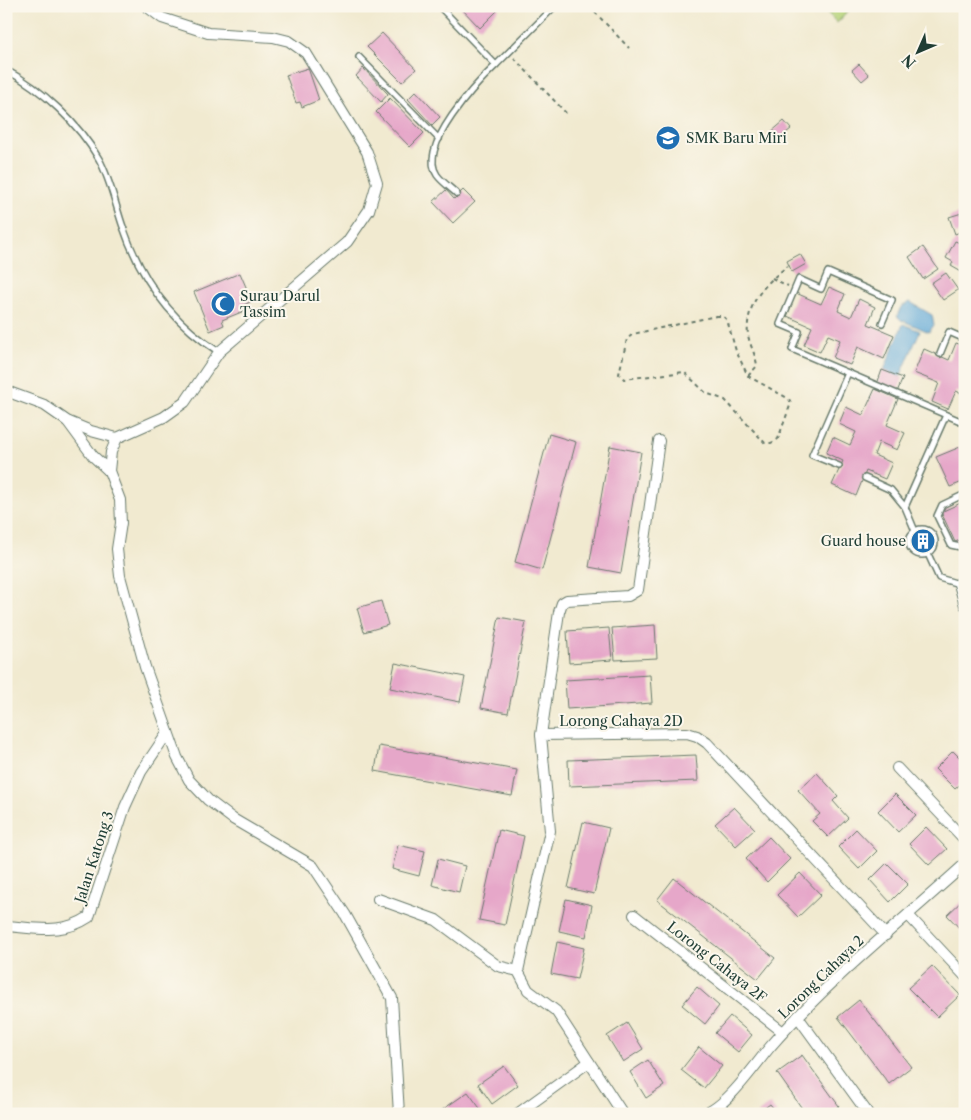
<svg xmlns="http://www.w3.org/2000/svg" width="971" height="1120" font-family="'Libre Caslon Text',serif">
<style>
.green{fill:#b6d379;stroke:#6a8856}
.water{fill:#5fa7d6;stroke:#3f7285}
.building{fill:#e6a7c9}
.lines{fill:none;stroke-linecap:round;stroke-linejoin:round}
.service-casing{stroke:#687a6b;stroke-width:8}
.minor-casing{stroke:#687a6b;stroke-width:12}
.path{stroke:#687a6b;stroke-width:2;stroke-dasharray:4 4;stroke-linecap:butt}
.service{stroke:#fff;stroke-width:5}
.minor{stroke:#fff;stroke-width:10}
.labels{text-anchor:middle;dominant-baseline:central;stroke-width:4;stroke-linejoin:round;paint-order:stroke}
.poi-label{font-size:14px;fill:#1f3d34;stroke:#fbf7ec;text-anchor:start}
.street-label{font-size:14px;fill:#1f3d34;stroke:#fbf7ec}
</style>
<rect width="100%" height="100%" fill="#fbf7ec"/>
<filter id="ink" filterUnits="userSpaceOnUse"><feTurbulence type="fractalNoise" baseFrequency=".02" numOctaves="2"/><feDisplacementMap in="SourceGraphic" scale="10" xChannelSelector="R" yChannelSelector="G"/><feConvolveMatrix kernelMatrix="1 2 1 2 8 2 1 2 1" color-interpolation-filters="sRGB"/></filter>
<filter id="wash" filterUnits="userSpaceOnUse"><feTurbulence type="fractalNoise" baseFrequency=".0096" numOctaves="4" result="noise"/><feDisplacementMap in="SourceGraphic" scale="20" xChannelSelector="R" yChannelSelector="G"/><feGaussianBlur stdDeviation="1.12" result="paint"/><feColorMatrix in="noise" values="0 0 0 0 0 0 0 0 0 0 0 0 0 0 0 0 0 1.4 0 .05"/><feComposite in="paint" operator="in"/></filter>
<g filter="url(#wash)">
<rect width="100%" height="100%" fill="#f1ead0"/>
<path class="green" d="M821,6H853L837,23Z"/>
<g class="water">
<path d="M910,302L932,315L934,325L929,332L901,320L897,316L901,307Z"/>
<path d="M903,324L920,331L900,377L884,370Z"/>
</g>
<g id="blocks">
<g class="building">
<path d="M459,6H496L499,9L480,28Z"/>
<path d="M382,33L416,69L402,82L367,47Z"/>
<path d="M859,64L869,75L862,81L852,70Z"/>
<path d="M308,68L319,100L302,107L300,102L296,103L286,75Z"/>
<path d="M363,68L388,94L381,102L356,76Z"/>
<path d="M416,91L440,117L432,125L408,99Z"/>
<path d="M390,98L424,133L410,147L376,112Z"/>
<path d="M784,121L791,129L776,141L770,133Z"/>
<path d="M446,190L454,199L463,190L475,202L453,223L433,202Z"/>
<path d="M965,212V230L955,234L949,217Z"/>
<path d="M955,241L965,245V274L951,266L953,262L946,258Z"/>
<path d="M923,247L938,269L923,279L909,257Z"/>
<path d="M800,254L806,264L792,272L787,261Z"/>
<path d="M240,273L252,301L242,306L244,311L222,320L224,325L210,331L194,292Z"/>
<path d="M946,273L958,290L943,300L931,283Z"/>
<path d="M829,287L845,294L838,311L851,317L859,299L875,307L868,324L894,335L884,359L858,347L850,365L833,358L840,340L828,335L820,352L804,345L812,327L787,316L796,293L821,304Z"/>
<path d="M956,343L965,346V395L956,391L948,409L932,402L939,383L914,373L924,349L949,360Z"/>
<path d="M882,370L903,378L897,392L877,384Z"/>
<path d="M875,389L898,399L887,425L905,433L897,450L879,442L874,455L892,463L885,479L866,471L856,496L832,485L843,461L826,453L833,437L850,445L856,432L839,424L846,407L863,415Z"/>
<path d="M965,404V416L960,414Z"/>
<path d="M549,434L576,442L542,570L515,562Z"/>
<path d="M965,445V481L950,487L936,457Z"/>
<path d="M610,446L641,452L621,573L589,567Z"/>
<path d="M965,501V538L955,542L941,512Z"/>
<path d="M926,534L931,543L920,549L915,540Z"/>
<path d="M381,601L388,625L364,632L357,608Z"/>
<path d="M499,617L526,622L508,713L481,708Z"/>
<path d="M655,625L657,658L615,660L612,628Z"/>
<path d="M609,628L612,660L569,663L567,631Z"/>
<path d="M395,663L465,677L460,702L390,688Z"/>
<path d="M650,675L652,703L567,709L565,680Z"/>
<path d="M379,746L517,770L512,796L375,771Z"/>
<path d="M953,751L965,763V780L955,789L935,769Z"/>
<path d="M696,755L698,781L569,786L568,760Z"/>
<path d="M817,773L838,796L833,801L848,818L828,837L812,821L820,814L798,790Z"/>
<path d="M895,794L916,815L898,832L878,811Z"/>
<path d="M734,807L755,829L736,846L715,824Z"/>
<path d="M583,822L609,828L594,894L568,888Z"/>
<path d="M926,827L947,849L929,865L909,844Z"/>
<path d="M856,829L877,851L859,869L838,847Z"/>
<path d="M499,830L524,836L505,925L479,920Z"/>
<path d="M769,837L790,859L767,882L746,859Z"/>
<path d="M398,845L425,851L419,876L392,869Z"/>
<path d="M438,859L465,866L459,892L432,885Z"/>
<path d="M887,863L908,884L890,902L870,880Z"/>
<path d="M800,873L821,895L798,917L777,895Z"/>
<path d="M674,878L775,958L758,979L657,900Z"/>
<path d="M965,898V934L947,915Z"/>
<path d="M566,899L592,905L586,937L559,931Z"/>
<path d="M557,942L584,948L577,979L551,974Z"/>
<path d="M932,966L960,995L937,1017L908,988Z"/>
<path d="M697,987L719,1006L705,1024L682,1005Z"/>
<path d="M859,1000L911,1067L889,1084L838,1017Z"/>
<path d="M730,1016L752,1035L738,1052L715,1033Z"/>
<path d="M627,1023L643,1049L623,1062L607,1036Z"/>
<path d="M699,1047L722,1066L704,1088L681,1070Z"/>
<path d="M802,1055L839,1106L828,1114H806L777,1073Z"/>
<path d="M648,1060L664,1086L646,1098L630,1072Z"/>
<path d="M504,1066L518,1085L492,1104L478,1084Z"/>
<path d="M468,1092L482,1111L478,1114H444L442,1110Z"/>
<path d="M770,1104L778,1114H757Z"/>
</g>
</g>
</g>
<g filter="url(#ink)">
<use href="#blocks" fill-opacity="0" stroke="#687a6b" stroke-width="1"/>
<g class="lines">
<defs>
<g id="service">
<path d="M439,6L496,65L555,6"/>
<path d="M359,57L439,139"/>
<path d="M6,70C42,89 79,124 99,159C110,179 115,203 122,224C140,278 171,322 219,352"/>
<path d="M457,194C451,188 442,182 437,175C417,146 477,83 496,65"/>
<path d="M882,323L892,300L828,272L821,289L799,279L780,324L799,332L792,349L965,423"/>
<path d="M940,354L949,332L965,339"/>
<path d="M839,466L812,455L848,373"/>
<path d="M865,478L891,490L905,507"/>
<path d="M965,494L942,505L937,516L951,545L965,548"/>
<circle cx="922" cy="542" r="13"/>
<path d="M915,531L905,507L946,415"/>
<path d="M928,554L939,578L959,584"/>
</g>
<g id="minor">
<path d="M6,391L44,405L67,421L91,431L117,438L164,417L185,402L219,352L347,242L369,210L377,183L367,152L306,53L289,41L273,37L208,33L162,18L146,6"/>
<path d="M68,422L93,456L109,471"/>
<path d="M117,438L111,452L109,471L120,500L121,523L117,549L120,576L145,667L177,757L189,780L208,800L233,819L313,866L345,914L392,998L399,1114"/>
<path d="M965,577L959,584L965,605"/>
<path d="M541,735L559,612L562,603L567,600L628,596L638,590L659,441"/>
<path d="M897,768L965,840"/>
<path d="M378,899L436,920L498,966L518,971L528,990L556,1011L623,1114"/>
<path d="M634,915L783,1032"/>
<path d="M908,915L965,976"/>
<path d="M6,926C38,928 62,935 89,917L125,807L141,772L168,732"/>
<path d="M518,971L550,831L541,735L687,733L697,736L707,743L886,935"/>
<path d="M798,1017L867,1112"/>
<path d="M517,1114L589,1062"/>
<path d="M703,1114C725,1109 755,1065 770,1047C828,980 899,924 965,864"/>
</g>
</defs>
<use href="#service" class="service-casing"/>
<use href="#minor" class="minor-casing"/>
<g class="path">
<path d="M589,6L629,48"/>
<path d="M514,58L566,113"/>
<path d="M772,278L788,286"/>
<path d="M716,316H723L727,320L736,351L748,376L789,399L791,403L778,439L771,443H765L725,400L706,393L684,372L624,379L619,374L627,339L633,334Z"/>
<path d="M748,376L757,366C756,355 750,346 748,335C745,304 765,283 788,266"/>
</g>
<use href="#service" class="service"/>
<use href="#minor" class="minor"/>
</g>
</g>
<defs>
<symbol id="school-disc" viewBox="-11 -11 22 22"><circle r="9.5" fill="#1f6fb2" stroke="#fbf7ec"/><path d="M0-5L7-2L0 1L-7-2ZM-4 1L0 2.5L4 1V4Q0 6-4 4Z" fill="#fff"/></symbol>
<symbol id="mosque-disc" viewBox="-11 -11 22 22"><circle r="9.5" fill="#1f6fb2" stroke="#fbf7ec"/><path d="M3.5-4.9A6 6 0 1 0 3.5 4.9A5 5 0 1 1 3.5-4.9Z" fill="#fff"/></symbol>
<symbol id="building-disc" viewBox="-11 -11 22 22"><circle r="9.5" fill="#1f6fb2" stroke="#fbf7ec"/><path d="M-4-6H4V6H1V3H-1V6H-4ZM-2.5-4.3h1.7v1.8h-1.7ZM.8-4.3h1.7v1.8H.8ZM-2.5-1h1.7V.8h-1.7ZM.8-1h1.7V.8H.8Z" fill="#fff"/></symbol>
</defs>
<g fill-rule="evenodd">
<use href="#school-disc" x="654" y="124" width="28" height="28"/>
<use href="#mosque-disc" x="209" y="290" width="28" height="28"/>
<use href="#building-disc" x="909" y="527" width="28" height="28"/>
</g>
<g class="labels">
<g class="poi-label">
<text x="686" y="138">SMK Baru Miri</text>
<text x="240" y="296">Surau Darul<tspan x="240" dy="16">Tassim</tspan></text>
<text x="906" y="541" text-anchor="end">Guard house</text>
</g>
<g class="street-label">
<text x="621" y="721">Lorong Cahaya 2D</text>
<text transform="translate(94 857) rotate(-72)">Jalan Katong 3</text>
<text transform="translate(717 962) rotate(38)">Lorong Cahaya 2F</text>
<text transform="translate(821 977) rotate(-44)">Lorong Cahaya 2</text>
</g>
</g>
<rect width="971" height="1120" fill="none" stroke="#fbf7ec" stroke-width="25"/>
<g transform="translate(918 52) rotate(225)" stroke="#fbf7ec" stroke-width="4" paint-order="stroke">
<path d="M0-4L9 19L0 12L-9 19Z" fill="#1f3d34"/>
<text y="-8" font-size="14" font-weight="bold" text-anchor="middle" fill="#1f3d34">N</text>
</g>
</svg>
